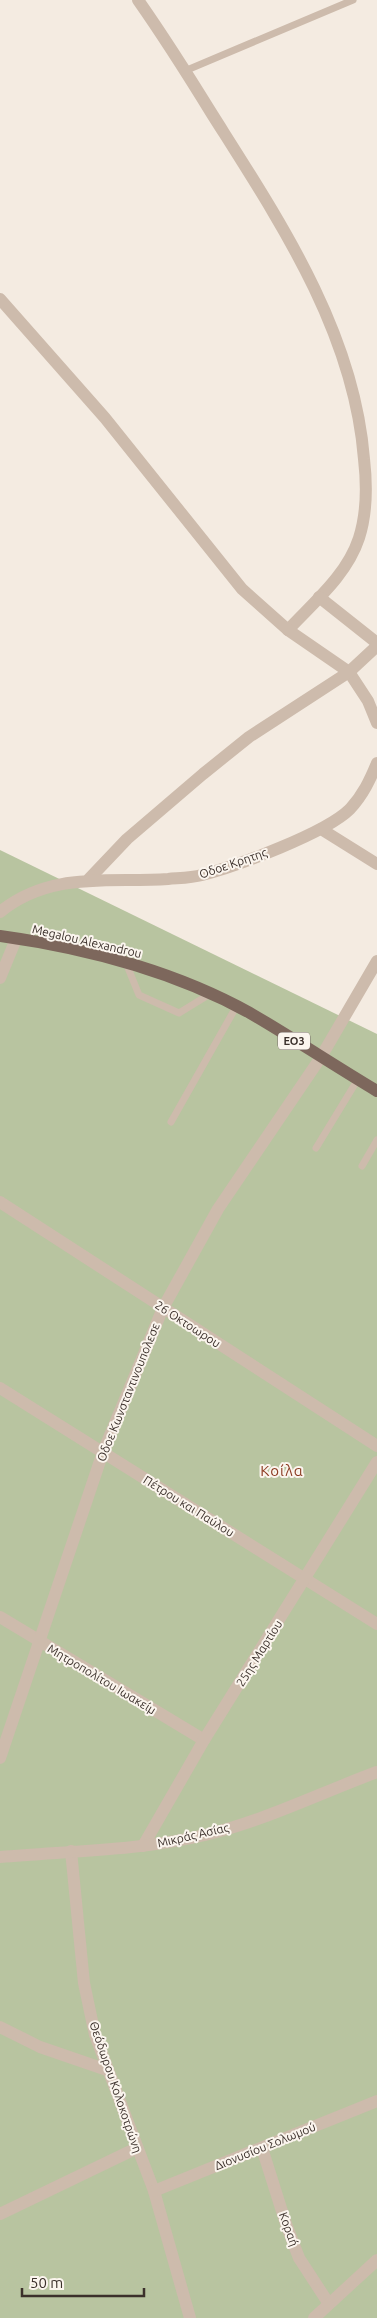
<svg xmlns="http://www.w3.org/2000/svg" width="377" height="2318" font-family="Ubuntu,sans-serif">
<style>
.green{fill:#b8c4a0}
.lines{fill:none;stroke-linecap:round;stroke-linejoin:round}
.lane{stroke:#cdbbac;stroke-width:7}
.street{stroke:#cdbbac;stroke-width:12}
.primary{stroke:#7d675c;stroke-width:12}
.labels{text-anchor:middle;dominant-baseline:central;stroke-width:4;stroke-linejoin:round;paint-order:stroke}
.shield{fill:#fbf5ee;stroke:#756b66;stroke-width:1}
.shield-label{font-size:11px;font-weight:bold;fill:#3b302b}
.street-label{font-size:12px;fill:#3b302b;stroke:#fbf5ee}
.quarter-label{font-size:15px;letter-spacing:1px;fill:#8c3b22;stroke:#fbf5ee}
</style>
<rect width="100%" height="100%" fill="#f4ebe1"/>
<path class="green" d="M0,850L377,1034V2318H0Z"/>
<g class="lines">
<g class="lane">
<path d="M187,70L353,0"/>
<path d="M126,963L139,995L179,1013L210,994"/>
<path d="M171,1122L236,1007"/>
<path d="M316,1148L358,1079"/>
<path d="M362,1166L377,1140"/>
</g>
<g class="street">
<path d="M138,0C164,37 188,75 212,114C279,220 354,331 364,459C367,485 367,513 359,538C347,575 314,602 288,630"/>
<path d="M0,299L105,418L242,589L288,630L349,672L368,701L377,723"/>
<path d="M319,597L377,643"/>
<path d="M321,829L377,864"/>
<path d="M89,879L127,839L203,774L249,737L349,672L377,646"/>
<path d="M0,912C50,871 108,883 168,879C179,878 191,878 202,875C237,866 326,833 350,809C363,795 370,780 377,763"/>
<path d="M0,978L16,939"/>
<path d="M0,1202L377,1446"/>
<path d="M0,1388L377,1624"/>
<path d="M0,1617L204,1740"/>
<path d="M0,1758L103,1452L163,1308L218,1209L321,1057L377,961"/>
<path d="M143,1846L204,1740L377,1462"/>
<path d="M71,1851L84,1983L95,2035L154,2191L190,2318"/>
<path d="M0,1857C68,1851 138,1851 205,1835C264,1821 320,1793 377,1772"/>
<path d="M0,2027L40,2047L107,2070"/>
<path d="M262,2148L286,2224L299,2258L329,2304"/>
<path d="M154,2191L377,2101"/>
<path d="M0,2214L137,2148"/>
<path d="M314,2318L377,2260"/>
</g>
<path class="primary" d="M0,936C86,948 174,971 250,1013C293,1038 335,1066 377,1091"/>
</g>
<g class="labels">
<rect class="shield" x="278" y="1032.5" width="32" height="17" rx="4"/>
<g class="shield-label">
<text x="294" y="1041">ΕΟ3</text>
</g>
<g class="street-label">
<text transform="translate(233 863) rotate(-19)">Oδοε Κρητης</text>
<text transform="translate(87 941) rotate(13)">Megalou Alexandrou</text>
<text transform="translate(188 1324) rotate(33)">26 Οκτοωρου</text>
<text transform="translate(128 1392) rotate(-68)">Oδοε Κωνσταντινουπολεσε</text>
<text transform="translate(189 1506) rotate(32)">Πέτρου και Παύλου</text>
<text transform="translate(259 1653) rotate(-58)">25ης Μαρτίου</text>
<text transform="translate(102 1679) rotate(31)">Μητροπολίτου Ιωακείμ</text>
<text transform="translate(193 1835) rotate(-13)">Μικράς Ασίας</text>
<text transform="translate(116 2087) rotate(71)">Θεόδωρου Κολοκοτρώνη</text>
<text transform="translate(265 2146) rotate(-22)">Διονυσίου Σολωμού</text>
<text transform="translate(289 2229) rotate(70)">Κοραή</text>
</g>
<g class="quarter-label">
<text x="282" y="1470">Κοίλα</text>
</g>
</g>
<path d="M22 2288v8h122v-8" fill="none" stroke="#3b302b" stroke-width="2.5"/>
<text x="30" y="2288" font-size="15" fill="#3b302b" stroke="#fbf5ee" stroke-width="4" paint-order="stroke">50 m</text>
</svg>
